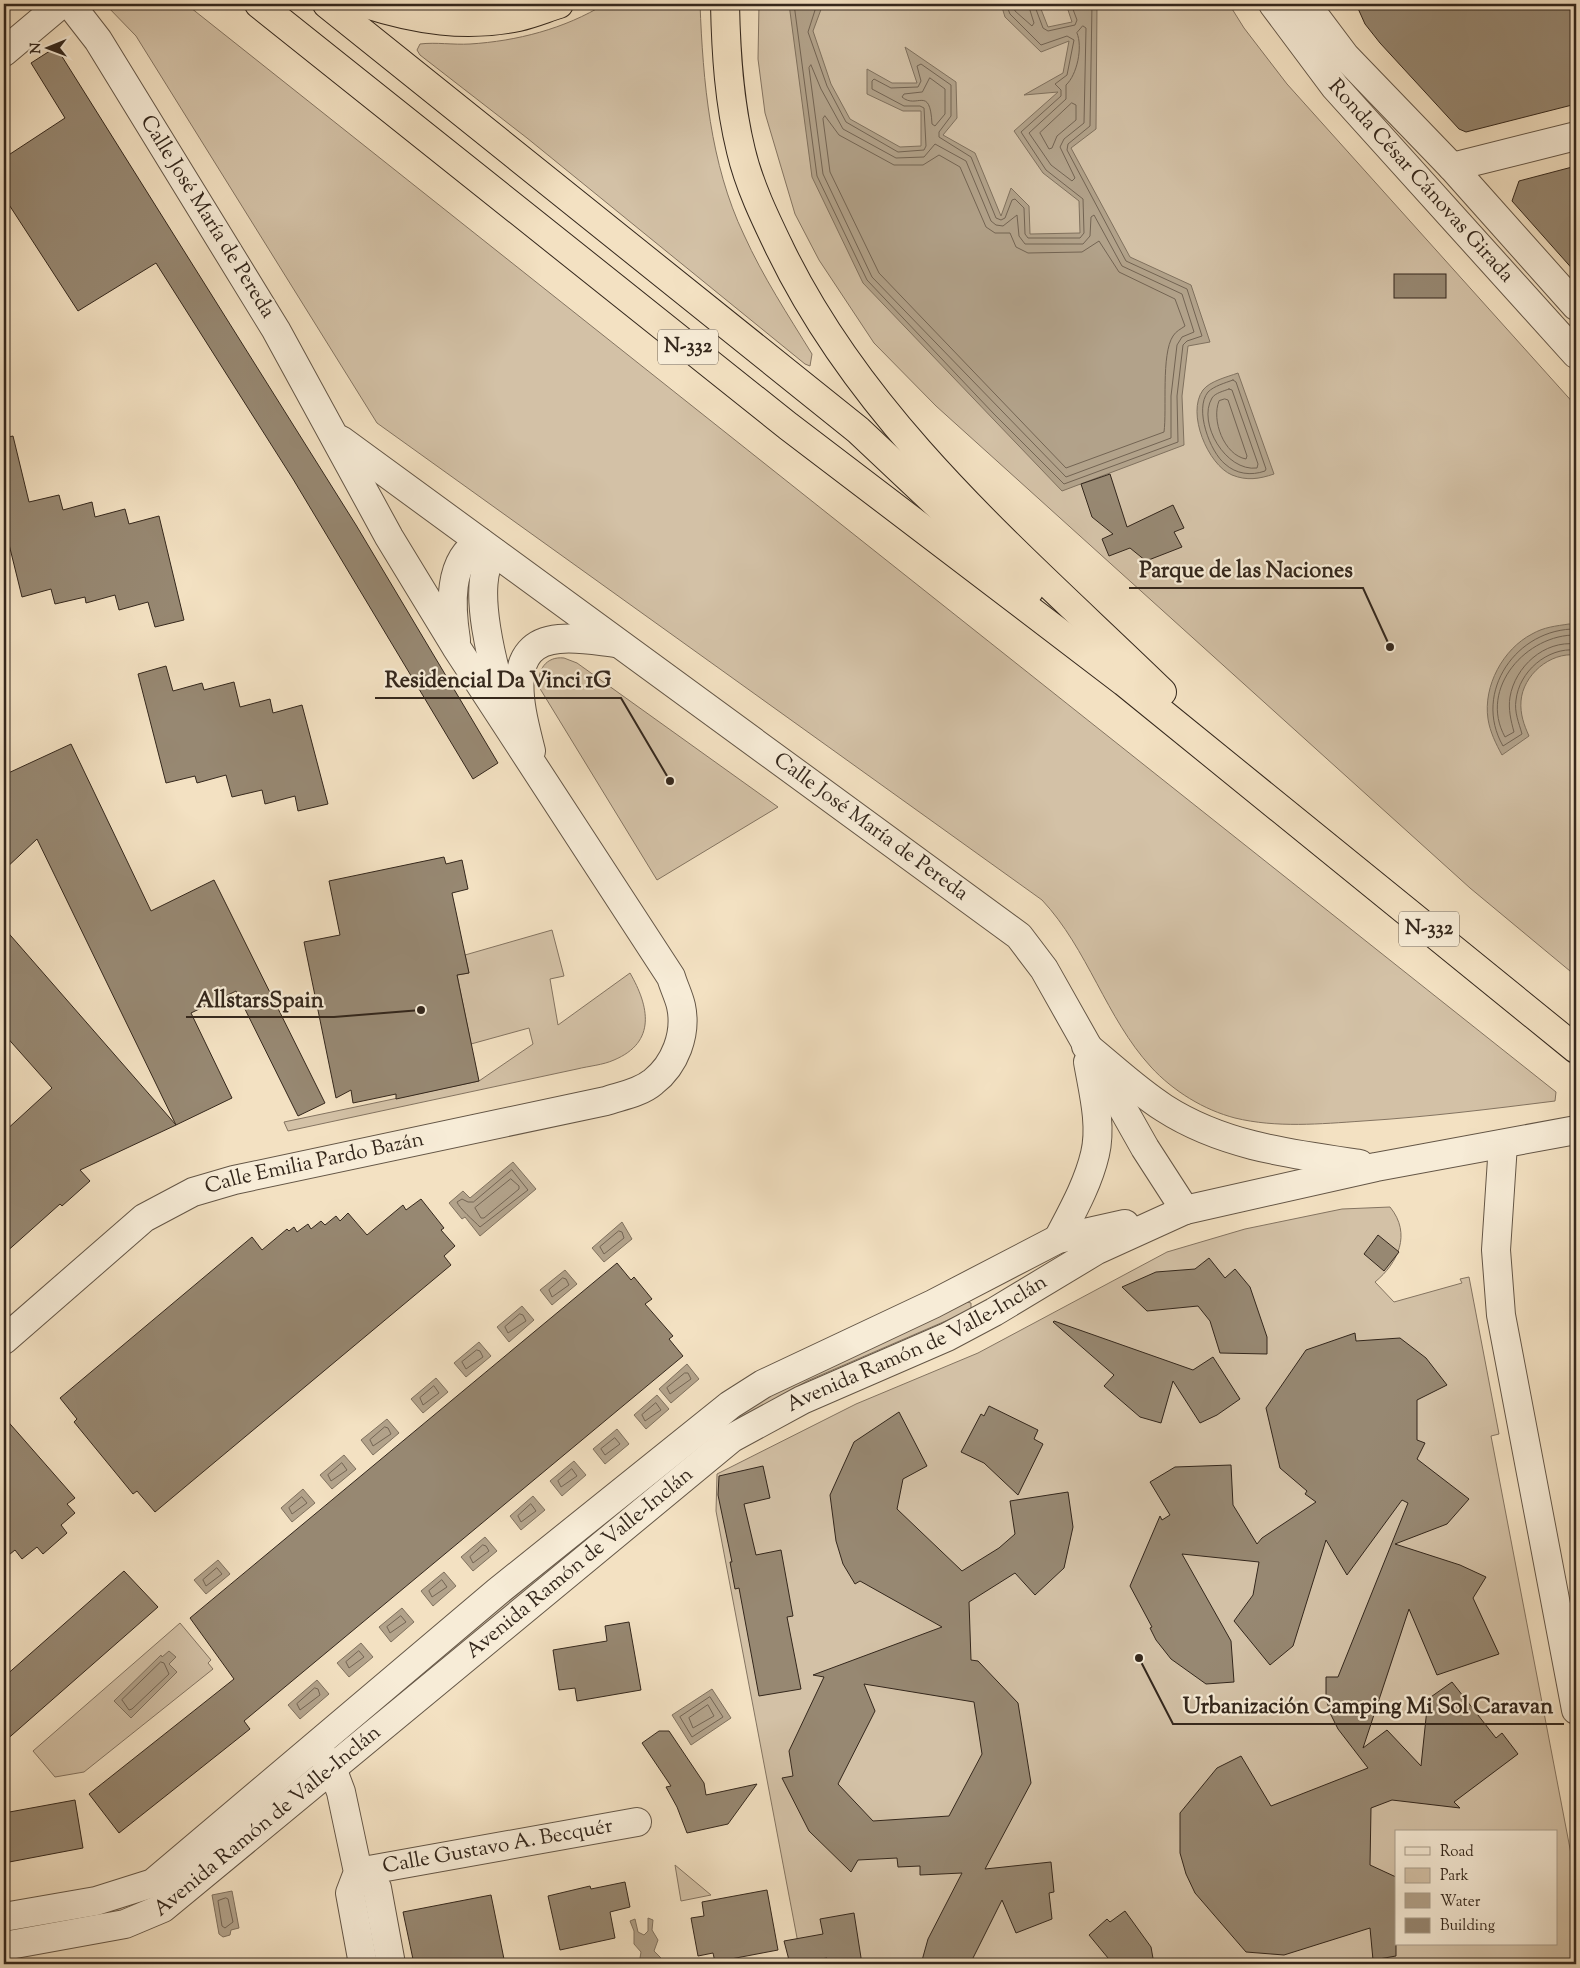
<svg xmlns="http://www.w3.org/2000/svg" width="1580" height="1968" font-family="'Sorts Mill Goudy',serif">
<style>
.green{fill:#d3c1a6;stroke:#847461;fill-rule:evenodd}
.water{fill:#b2a28a;stroke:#80715e}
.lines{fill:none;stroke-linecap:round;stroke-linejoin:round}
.shore{stroke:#736453;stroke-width:1}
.building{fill:#978872;stroke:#34271c;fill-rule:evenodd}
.minor-casing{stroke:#645646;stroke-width:30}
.tertiary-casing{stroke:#645646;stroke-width:30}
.trunk-casing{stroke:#34271c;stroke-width:30}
.minor{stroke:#f7ecd7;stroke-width:28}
.tertiary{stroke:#f7ecd7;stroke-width:28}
.trunk{stroke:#f3e1c2;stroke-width:28}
.labels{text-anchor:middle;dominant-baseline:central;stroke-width:4.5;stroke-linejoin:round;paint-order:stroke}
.shield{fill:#f7ecd7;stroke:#6e6254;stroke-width:1}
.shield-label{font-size:20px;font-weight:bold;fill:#34271c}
.street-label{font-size:21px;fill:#34271c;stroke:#f7ecd7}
.leader{fill:none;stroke:#34271c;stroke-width:2}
.callout-dot{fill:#34271c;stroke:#f7ecd7;stroke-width:2}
.callout-label{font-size:22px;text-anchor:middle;font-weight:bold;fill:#34271c;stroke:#f7ecd7;stroke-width:4.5;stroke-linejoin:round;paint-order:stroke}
</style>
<rect width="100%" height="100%" fill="#f3e1c2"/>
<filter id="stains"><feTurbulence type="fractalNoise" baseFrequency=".004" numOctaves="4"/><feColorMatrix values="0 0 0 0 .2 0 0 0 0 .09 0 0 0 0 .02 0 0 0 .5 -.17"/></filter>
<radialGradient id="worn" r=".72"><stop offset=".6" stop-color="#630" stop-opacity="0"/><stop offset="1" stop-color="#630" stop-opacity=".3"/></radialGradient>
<g class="green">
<path d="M105,4H186L1556,1092L1555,1101C1491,1109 1427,1117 1363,1121C1320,1124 1276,1128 1235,1118C1204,1110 1173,1091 1151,1067C1106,1018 1088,949 1042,900L377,423L136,36Z"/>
<path d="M605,4H700C703,81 710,164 744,235C763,277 788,315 812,354L810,366L805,364L527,138L420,55L417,50L420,44C436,42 453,45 470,44C517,41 564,29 605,4Z"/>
<path d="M759,4H1229L1244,28L1287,84L1576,406V976L1470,888L936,406L874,343L819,260L795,214L765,113L758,59Z"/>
<path d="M564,658L577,663L778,807L657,880L539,687C537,670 546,656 564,658Z"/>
<path d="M552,930L564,976L550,979L558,1025L630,973C649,1006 657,1042 614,1060C603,1065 589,1066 577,1069L288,1131L284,1122L479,1081L533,1044L529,1028L471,1044L457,975L469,973L465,955Z"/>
<path d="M1390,1207C1412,1234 1398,1263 1375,1282L1394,1302L1462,1283L1460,1279L1469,1277L1499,1434L1491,1436L1576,1880V1964H802L716,1511L717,1474L856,1404L978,1353L1167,1252L1245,1229L1342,1209ZM1396,1832H1556V1944H1396Z"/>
<path d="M967,1302L971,1303V1310L807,1381L741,1419L357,1731V1728L680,1457L738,1414L781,1389Z"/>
<path d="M180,1623L211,1660L208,1663L213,1669L84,1772L55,1777L33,1751Z"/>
<path d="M675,1865L711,1895L681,1901Z"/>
</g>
<g class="water">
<path d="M789,4H823L813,31L831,84L850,119L900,147L921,146V111H903L867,94V69L892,83H917L905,47L956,82L957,118L943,135L975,153L1001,216L1011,188L1029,206L1030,234L1080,233L1079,201L1043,173L1014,131L1058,92L1024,95L1063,73L1069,41L1041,52L1005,17L1001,4H1039L1048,27L1072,22L1066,4H1097L1096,129L1071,148L1130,257L1191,285L1210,342L1188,346L1182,396L1184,445L1062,491L863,283L812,177Z"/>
<path d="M1238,373L1274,474C1259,479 1247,481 1232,475C1208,465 1186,413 1203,390C1210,381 1227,377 1238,373Z"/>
<path d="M1569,624H1576V655C1550,652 1523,675 1521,701C1520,714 1524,725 1529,736L1502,755C1496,744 1490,732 1488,719C1483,686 1503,649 1532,634C1544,627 1556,626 1569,624Z"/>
<path d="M513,1162L536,1189L480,1236L465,1217L462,1219L449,1203L463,1191L470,1198Z"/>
<path d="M622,1222L632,1239L604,1262L592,1248Z"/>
<path d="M565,1270L577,1284L552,1305L540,1290Z"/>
<path d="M522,1306L534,1320L509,1342L497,1327Z"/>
<path d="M479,1342L491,1356L466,1377L454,1363Z"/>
<path d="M687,1364L699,1379L671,1403L659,1389Z"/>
<path d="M436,1378L448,1392L423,1413L411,1399Z"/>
<path d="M657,1395L669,1409L646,1429L634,1415Z"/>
<path d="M387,1419L399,1433L373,1455L361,1440Z"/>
<path d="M617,1429L629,1444L605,1464L593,1449Z"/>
<path d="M344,1455L356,1469L332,1489L320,1475Z"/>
<path d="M574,1461L586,1475L562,1496L550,1481Z"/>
<path d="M303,1489L315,1503L292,1522L281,1508Z"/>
<path d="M533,1496L545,1510L521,1530L510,1516Z"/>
<path d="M485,1537L497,1551L473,1571L461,1557Z"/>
<path d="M218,1560L230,1574L206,1594L194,1580Z"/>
<path d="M444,1572L456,1586L433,1606L421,1591Z"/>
<path d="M402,1608L414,1622L391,1642L379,1627Z"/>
<path d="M361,1643L373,1657L349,1677L337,1663Z"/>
<path d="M169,1651L176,1657L169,1664L177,1672L131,1718L114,1701L161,1655L162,1657Z"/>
<path d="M317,1680L329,1694L300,1719L288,1705Z"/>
<path d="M712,1689L731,1718L691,1745L672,1715Z"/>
<path d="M232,1891L239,1928L231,1930L230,1935L223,1937L219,1934L212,1895Z"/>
<path d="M648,1918L653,1920L652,1930L658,1940L654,1951L661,1958L662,1964H639L641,1952L634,1944V1931L630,1921L635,1919L638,1932L644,1935L648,1931Z"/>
</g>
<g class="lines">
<g class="shore">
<path d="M794,4L817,176L867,280L994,414L1064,484L1178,442L1177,396L1183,345L1187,341L1202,336L1187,289L1126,261L1067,150L1068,144L1090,126L1092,4"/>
<path d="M817,4L808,32L827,86L846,122L898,152L924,150L926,146L924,108L920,106H904L872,89V81L874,79L891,88L918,87L921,81L917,66L921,64L951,85V116L939,132V137L971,157L996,218L1001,220L1005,218L1012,200L1015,199L1024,208L1025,234L1028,238H1080L1084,233L1083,199L1046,170L1021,132L1061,96V90L1055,84L1067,75L1074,40L1067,36L1041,45L1010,14L1006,4"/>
<path d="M1013,4L1015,11L1032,26L1034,23L1028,4"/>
<path d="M1034,4L1043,28L1048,31L1075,25L1077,20L1071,4"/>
<path d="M1083,26L1086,28L1084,123L1064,139L1060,147L1075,178L1072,181L1051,165L1029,133L1066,99V85C1077,75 1083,47 1077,33Z"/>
<path d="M811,65L821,89L843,129L896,158L924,157L935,144L966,161L991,221L996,225L1003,226L1017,215L1019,236L1025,244H1083L1090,236L1091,217L1094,215L1122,266L1182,294L1194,332L1182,337L1177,345L1171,396V438L1066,477L872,277L823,174L809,68Z"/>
<path d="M930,78L945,89V114L935,126L932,124C930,84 917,110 902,97L904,94L922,92Z"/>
<path d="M1072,103L1076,105V120L1057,136L1052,148L1049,149L1040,133Z"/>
<path d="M825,116L839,135L894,165H923L939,155L960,167L986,227L995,233H1010L1016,247L1028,253L1082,252L1099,241L1119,272L1175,299L1185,326C1181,329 1176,331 1173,336C1161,354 1167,410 1164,432L1066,468L879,273L830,172L823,119Z"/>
<path d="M1233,380L1236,382L1266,469L1265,471C1251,476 1236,474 1225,464C1210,452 1194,409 1208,392C1214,386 1225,383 1233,380Z"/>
<path d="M1229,389L1232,390L1258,464L1257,468C1226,472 1197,423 1212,398C1215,393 1224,391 1229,389Z"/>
<path d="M1225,399L1228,400L1247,456L1246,459C1224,455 1211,420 1219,401Z"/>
<path d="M1576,629C1517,628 1472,692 1503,746L1522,734C1519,723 1514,712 1516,700C1519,672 1547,647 1576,650"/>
<path d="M1576,635C1527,634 1478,688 1505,737L1514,732C1511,721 1508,709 1510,697C1515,667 1544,640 1576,644"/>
<path d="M512,1170L528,1190L480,1227C474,1221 459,1208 457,1202L462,1199L468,1202H473Z"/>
<path d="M511,1179L519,1186V1189L484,1218H481L475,1208Z"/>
<path d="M619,1231L622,1232L624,1238L604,1254L600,1247Z"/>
<path d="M563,1278L566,1279L569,1285L552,1297L549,1290Z"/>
<path d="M520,1314L523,1315L526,1321L508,1333L505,1327Z"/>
<path d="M477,1350L480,1351L483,1357L466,1369L462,1362Z"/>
<path d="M685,1373H688L691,1379L670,1394L667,1388Z"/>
<path d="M434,1386L439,1393L423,1405L420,1398Z"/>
<path d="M656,1403L661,1410L645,1421L642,1415Z"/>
<path d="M385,1427L388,1428L391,1434L373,1446L370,1440Z"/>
<path d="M615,1438L620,1444L605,1455L601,1449Z"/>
<path d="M342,1463L347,1470L331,1481L328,1475Z"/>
<path d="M572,1469L577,1476L561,1487L558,1481Z"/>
<path d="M302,1497L307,1503L292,1514L289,1508Z"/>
<path d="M531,1504L536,1511L521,1522L518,1516Z"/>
<path d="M483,1545L486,1546L489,1551L473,1563L470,1557Z"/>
<path d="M217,1568L222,1574L206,1586L203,1580Z"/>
<path d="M442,1580L447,1587L432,1597L429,1591Z"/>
<path d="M401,1616L406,1622L390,1633L387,1627Z"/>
<path d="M359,1651L364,1657L349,1668L346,1662Z"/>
<path d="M161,1662L164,1663L169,1674L132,1709L129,1710L122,1700Z"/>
<path d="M315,1688L318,1689L320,1695L300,1710L297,1704Z"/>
<path d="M710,1697L723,1717L692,1737L680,1717Z"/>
<path d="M708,1705L714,1716L693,1728L689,1718Z"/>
<path d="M226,1898L228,1899L233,1922L225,1928L222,1926L218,1901Z"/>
</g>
</g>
<g class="building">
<path d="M1356,4H1576V104L1466,132L1459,129L1380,43L1365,24Z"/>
<path d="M56,47L356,525L498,763L473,779L293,479L156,263L78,311L4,197V158L65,118L31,63Z"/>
<path d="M1576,166V273L1512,201L1519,181Z"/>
<rect x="1394" y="274" width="52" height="24"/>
<path d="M13,436L29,502L59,495L63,510L92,502L95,517L125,509L129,524L159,516L184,620L155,627L148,602L119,610L115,595L86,603L85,597L55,604L51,589L22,597L4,524V438Z"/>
<path d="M1110,474L1127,527L1173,505L1184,528L1174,532L1182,547L1146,561L1130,548L1109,556L1102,539L1113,534L1092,517L1081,484Z"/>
<path d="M166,666L173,691L202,683L204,690L234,682L240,707L270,699L273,713L302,705L328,804L298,811L295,796L265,804L262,790L232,797L226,775L197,783L195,776L166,783L138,674Z"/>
<path d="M71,744L151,911L214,880L325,1103L298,1116L236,991L191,1013L232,1098L176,1125L37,839L4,870V775Z"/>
<path d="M444,857L446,864L462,860L468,889L452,893L469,973L457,975L479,1081L396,1099V1094L353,1103L351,1090L336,1098L304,942L340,935L329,881Z"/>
<path d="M4,928L176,1125L80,1170L90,1181L62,1206L60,1204L4,1254V1132L52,1088L4,1034Z"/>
<path d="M421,1199L444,1228L441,1230L455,1246L444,1256L451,1265L155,1512L137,1491L133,1494L74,1422L77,1419L60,1398L252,1237L262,1250L287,1229L289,1231L294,1227L297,1232L308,1224L311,1229L321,1221L325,1225L336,1216L340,1221L348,1213L367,1235L403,1205L406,1210Z"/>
<path d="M1378,1235L1399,1252L1384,1271L1364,1254Z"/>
<path d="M1209,1258L1225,1278L1235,1269L1250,1287L1267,1337V1354L1220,1353L1210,1321L1198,1306L1147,1311L1122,1287L1156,1272L1195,1269Z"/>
<path d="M617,1263L631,1280L634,1277L652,1299L645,1304L673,1336L669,1339L683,1356L244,1721L250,1729L119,1833L89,1794L234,1679L190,1618Z"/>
<path d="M1054,1321L1193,1370L1213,1357L1240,1399L1217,1415L1200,1423L1173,1381L1161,1423L1140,1417L1104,1386L1114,1375L1053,1322Z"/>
<path d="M1355,1333L1356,1341L1400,1338L1426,1358L1447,1385L1417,1400V1440L1425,1443L1417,1459L1469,1499L1447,1524L1395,1544L1460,1565L1486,1577L1473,1598L1499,1654L1437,1675L1409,1609L1363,1748L1387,1730L1421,1766L1428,1699L1452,1682L1496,1738L1502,1733L1518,1754L1454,1802L1460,1808L1392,1800L1371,1808L1370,1865L1396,1877V1956L1373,1960L1370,1928L1284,1955L1246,1952L1195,1893L1186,1874L1180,1853V1813L1217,1768L1241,1756L1271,1806L1368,1768L1338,1729L1331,1715L1326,1699V1677H1338L1408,1503L1402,1500L1347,1575L1326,1540L1293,1646L1270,1665L1234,1621L1253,1595L1259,1562L1182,1554L1231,1641L1234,1682L1206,1684L1171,1659L1156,1640L1150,1628L1152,1627L1130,1586L1160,1516L1162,1520L1170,1515L1150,1482L1175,1467L1231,1465L1233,1505L1257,1544L1262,1538L1316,1502L1305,1494L1307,1491L1280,1468L1266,1408L1306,1350Z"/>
<path d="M989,1406L1038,1430L1034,1439L1043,1444L1018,1495L984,1463L961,1452L981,1414L984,1416Z"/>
<path d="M899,1412L927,1466L903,1479L897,1509L962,1571L999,1548L1015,1534L1010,1501L1068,1492L1073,1527L1064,1568L1035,1595L1015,1573L969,1602L971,1660L978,1661L1018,1703L1031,1783L985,1869L1051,1862L1054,1892L1049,1893L1052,1919L1016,1933L1002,1900L970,1964H921L928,1939L962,1873L920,1875V1866L898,1867L897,1858L858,1860L851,1872L809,1831L782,1778L793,1776L789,1751L824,1677L813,1675L942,1627L860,1581L855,1584L843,1564L836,1541L830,1495L854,1442ZM864,1684L974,1702L982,1754L949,1816L873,1821L838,1784L875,1711Z"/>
<path d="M4,1417L75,1498L67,1504L75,1513L61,1525L67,1533L43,1554L37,1547L22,1559L15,1550L4,1559Z"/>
<path d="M763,1466L770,1498L744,1504L756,1555L781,1550L793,1616L787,1617L801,1689L759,1696L739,1588L735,1589L730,1562H732L718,1495L719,1476Z"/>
<path d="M124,1571L158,1607L4,1742V1677Z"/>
<path d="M629,1622L641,1690L577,1701L575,1688L559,1690L553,1650L607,1641L605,1626Z"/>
<path d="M659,1731H669L704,1783L706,1795L757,1784L728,1824L687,1833L677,1807L666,1787L671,1786L642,1743Z"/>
<path d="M75,1800L83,1848L4,1863V1813Z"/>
<path d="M625,1882L630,1907L610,1912L615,1938L560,1950L548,1896L590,1886L591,1889Z"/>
<path d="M767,1890L778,1950L715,1962L713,1953L698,1956L691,1918L704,1916L702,1902Z"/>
<path d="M491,1895L505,1964H414L403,1912Z"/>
<path d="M1125,1911L1151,1947L1154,1964H1113L1089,1935L1107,1919L1110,1922Z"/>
<path d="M854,1913L862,1964H828L827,1958L790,1964L784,1941L823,1934L820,1919Z"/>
</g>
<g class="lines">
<defs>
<g id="minor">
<path d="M4,52L61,4"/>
<path d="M1452,167L1576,136"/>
<path id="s1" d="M341,440L1019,936L1044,969L1145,1148L1185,1210"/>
<path d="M495,553C467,578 496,677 506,708"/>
<path d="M456,640C451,608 447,560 480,542"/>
<path d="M531,751C522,714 500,644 559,639C579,637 598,641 617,643"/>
<path d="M1503,1144L1496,1250L1501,1315L1576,1710"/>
<path d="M1058,1239C1072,1212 1088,1184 1095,1154C1102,1125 1093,1091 1088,1062"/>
<path id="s2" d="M4,1340L144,1218L193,1192L234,1180L606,1101C621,1096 640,1093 653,1082C675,1065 687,1034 681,1006C679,997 674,987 671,977L456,647L389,537L276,330L98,40L70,4"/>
<path d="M322,1755L332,1768L341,1792L358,1872L350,1893L363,1964"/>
<path id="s3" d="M358,1872L637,1822"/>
<path d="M358,1872L377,1888L391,1964"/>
<path d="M4,1917L96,1901L153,1883L497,1592L730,1405L763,1384L933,1304L1058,1239L1125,1224"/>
<path id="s4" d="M4,1946L125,1924L163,1908L732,1438L802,1400L947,1337L994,1312L1097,1250L1185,1210"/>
</g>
<g id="tertiary">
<path id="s5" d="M1273,4L1335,87L1576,354"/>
<path d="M1306,4L1345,56L1452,167L1576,306"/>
<path d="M1086,1046C1111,1066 1136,1090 1164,1108C1223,1146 1291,1154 1360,1164"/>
<path d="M1185,1210L1376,1167L1576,1130"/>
</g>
<g id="trunk">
<path d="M259,4L788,426L1124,682L1576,1049"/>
<path d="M327,4L858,430L1029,591"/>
<path d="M366,4C416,20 466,28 518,17C532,14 546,8 559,4"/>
<path d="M725,4C726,53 729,102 741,151C749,185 765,218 780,249C866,427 1022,556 1162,692"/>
</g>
</defs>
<use href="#minor" class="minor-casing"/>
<use href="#tertiary" class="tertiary-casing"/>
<use href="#trunk" class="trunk-casing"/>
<use href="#minor" class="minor"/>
<use href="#tertiary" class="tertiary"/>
<use href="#trunk" class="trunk"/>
</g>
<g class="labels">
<g class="shield">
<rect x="658" y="329.5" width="60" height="35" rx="4"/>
<rect x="1399" y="911.5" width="60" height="35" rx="4"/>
</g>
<g class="shield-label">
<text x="688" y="347">N-332</text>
<text x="1429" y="929">N-332</text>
</g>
<g class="street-label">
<text stroke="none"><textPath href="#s5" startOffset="231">Ronda César Cánovas Girada</textPath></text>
<text transform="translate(207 217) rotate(58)">Calle José María de Pereda</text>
<text stroke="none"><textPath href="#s1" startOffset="656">Calle José María de Pereda</textPath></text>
<text stroke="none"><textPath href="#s2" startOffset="366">Calle Emilia Pardo Bazán</textPath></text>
<text stroke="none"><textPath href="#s4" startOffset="1110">Avenida Ramón de Valle-Inclán</textPath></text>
<text stroke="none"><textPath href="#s4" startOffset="705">Avenida Ramón de Valle-Inclán</textPath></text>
<text stroke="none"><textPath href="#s4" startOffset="300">Avenida Ramón de Valle-Inclán</textPath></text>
<text stroke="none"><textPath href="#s3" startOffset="142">Calle Gustavo A. Becquér</textPath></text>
</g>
</g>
<path class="leader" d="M1390 647L1363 588H1129M670 781L621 698H375M421 1010L334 1017H186M1139 1658L1173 1724H1564"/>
<g class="callout-dot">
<circle cx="1390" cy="647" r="5"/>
<circle cx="670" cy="781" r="5"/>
<circle cx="421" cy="1010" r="5"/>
<circle cx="1139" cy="1658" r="5"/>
</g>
<g class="callout-label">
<text x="1246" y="577">Parque de las Naciones</text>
<text x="498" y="687">Residencial Da Vinci 1G</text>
<text x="260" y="1007">AllstarsSpain</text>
<text x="1368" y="1713">Urbanización Camping Mi Sol Caravan</text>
</g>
<rect width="1580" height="1968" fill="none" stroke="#f3e1c2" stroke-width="20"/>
<rect x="5" y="5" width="1570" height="1958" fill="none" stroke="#34271c" stroke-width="2.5"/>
<rect x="10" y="10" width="1560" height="1948" fill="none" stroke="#34271c"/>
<rect x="1395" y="1830" width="162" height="115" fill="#f7ecd7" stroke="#a99d8c"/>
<rect x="1405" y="1847" width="25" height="8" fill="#f7ecd7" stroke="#a99d8c"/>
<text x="1440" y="1856" font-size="15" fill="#34271c">Road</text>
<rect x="1405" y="1868" width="25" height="15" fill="#d3c1a6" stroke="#a99d8c"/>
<text x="1440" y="1880" font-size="15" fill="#34271c">Park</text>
<rect x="1405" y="1893" width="25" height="15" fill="#b2a28a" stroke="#a99d8c"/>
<text x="1440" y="1906" font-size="15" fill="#34271c">Water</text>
<rect x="1405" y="1918" width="25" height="15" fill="#978872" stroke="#a99d8c"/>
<text x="1440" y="1930" font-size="15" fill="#34271c">Building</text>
<g transform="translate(48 48) rotate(269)" stroke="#f7ecd7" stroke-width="4" paint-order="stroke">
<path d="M0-4L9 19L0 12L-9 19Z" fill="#34271c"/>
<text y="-8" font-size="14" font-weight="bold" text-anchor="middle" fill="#34271c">N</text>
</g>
<rect width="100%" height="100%" filter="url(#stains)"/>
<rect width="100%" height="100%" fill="url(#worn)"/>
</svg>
